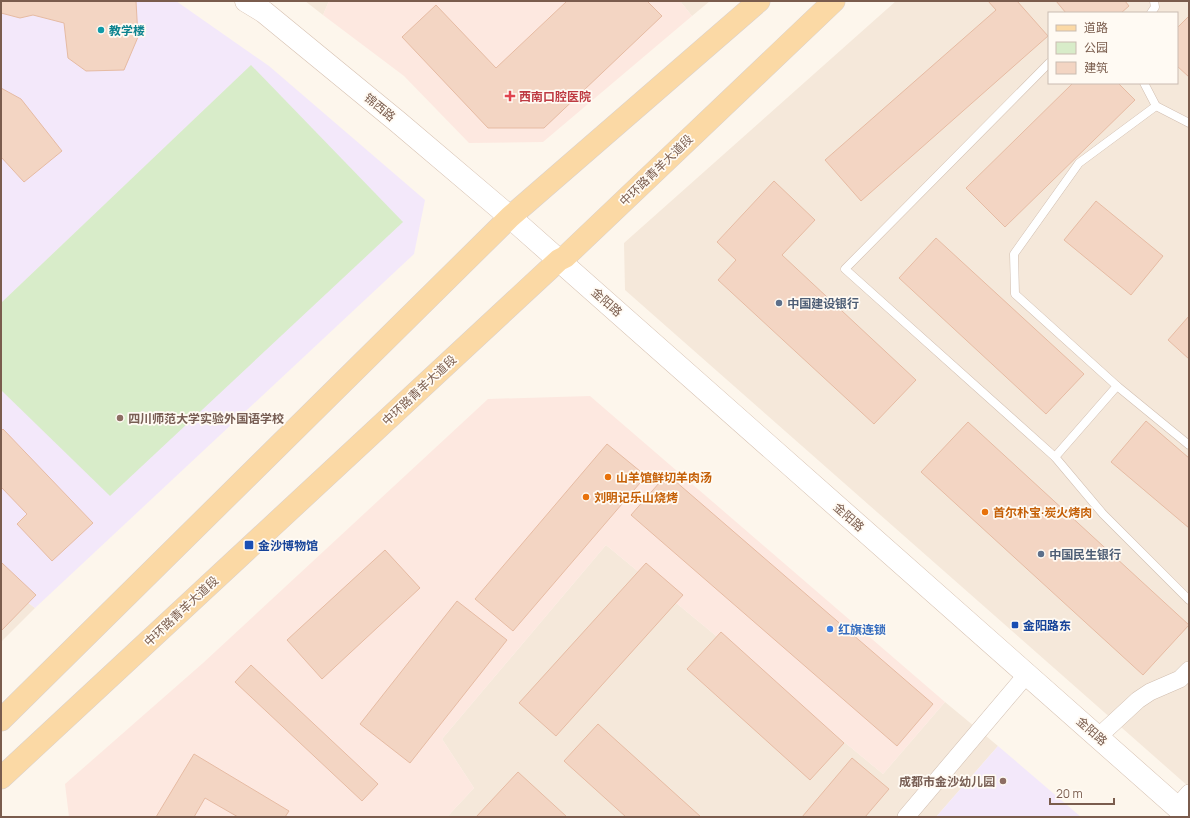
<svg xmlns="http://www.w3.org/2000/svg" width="1190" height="818" font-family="Manrope,'Noto Sans SC',sans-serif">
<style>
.residential{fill:#f5e8da;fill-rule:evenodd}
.commercial{fill:#fde8e0}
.education{fill:#f3e8fa}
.green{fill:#d8ecc9}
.building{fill:#f3d5c3;stroke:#e6bba3}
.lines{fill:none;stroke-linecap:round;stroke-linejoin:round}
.lane-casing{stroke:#d1beb0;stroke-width:9}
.street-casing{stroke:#d1beb0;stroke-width:18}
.secondary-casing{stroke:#d6c0b0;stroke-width:23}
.primary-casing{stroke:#dad1cd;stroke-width:23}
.lane{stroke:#fff;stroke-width:8}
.street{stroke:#fff;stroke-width:17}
.secondary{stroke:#fff;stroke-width:22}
.primary{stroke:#fbd9a5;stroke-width:22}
.culture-dot{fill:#0f9aa8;stroke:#fffaf3;stroke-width:1.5}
.health-dot{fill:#e0444e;stroke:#fffaf3;stroke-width:1.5}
.service-dot{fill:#5c6f8a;stroke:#fffaf3;stroke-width:1.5}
.education-dot{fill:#8d6e63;stroke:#fffaf3;stroke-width:1.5}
.food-dot{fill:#e8710a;stroke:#fffaf3;stroke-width:1.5}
.transit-dot{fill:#1a4fb4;stroke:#fffaf3;stroke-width:1.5}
.shop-dot{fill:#3f7fe0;stroke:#fffaf3;stroke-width:1.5}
.labels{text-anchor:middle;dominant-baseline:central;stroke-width:3.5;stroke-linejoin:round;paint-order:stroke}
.culture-label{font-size:12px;font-weight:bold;fill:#0d838f;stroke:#fffaf3;text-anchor:start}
.health-label{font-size:12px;font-weight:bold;fill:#be3a42;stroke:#fffaf3;text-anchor:start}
.street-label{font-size:12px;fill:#7a5c4d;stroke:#fffaf3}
.service-label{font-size:12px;font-weight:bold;fill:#4e5e75;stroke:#fffaf3;text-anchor:start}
.education-label{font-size:12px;font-weight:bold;fill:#785e54;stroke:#fffaf3;text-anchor:start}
.food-label{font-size:12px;font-weight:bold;fill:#c56008;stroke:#fffaf3;text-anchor:start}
.transit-label{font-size:12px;font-weight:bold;fill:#164399;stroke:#fffaf3;text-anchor:start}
.shop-label{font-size:12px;font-weight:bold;fill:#366cbe;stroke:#fffaf3;text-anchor:start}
</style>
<rect width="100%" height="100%" fill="#fdf6ec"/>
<g class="residential">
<path d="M305,1H329L323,15Z"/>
<path d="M680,1H710L692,16Z"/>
<path d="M896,1H1189V787L625,290L624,243ZM1049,13H1177V83H1049Z"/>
<path d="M606,545L883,774L945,702L998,746L936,817H447L474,788L442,739Z"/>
<path d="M1,582L35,608L1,642Z"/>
</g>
<g class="commercial">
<path d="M329,1H680L692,16L543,142L469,143L404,76L323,15Z"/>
<path d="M590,396L945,702L883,774L606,545L442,739L474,788L447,817H69L65,784L203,663L488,399Z"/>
</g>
<g class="education">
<path d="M1,1H176L269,66L425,200L414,254L35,608L1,582Z"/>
<path d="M998,746L1081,817H936Z"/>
</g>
<path class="green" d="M251,65L403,222L110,496L1,390V303Z"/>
<g class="building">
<path d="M1,1H136L138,37L124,70L86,71L68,58L64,23L33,15L20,18L1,13Z"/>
<path d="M567,1H647L662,16L544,128H488L402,37L436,5L496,68Z"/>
<path d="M988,1H1017L1048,36L861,201L825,160L996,10Z"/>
<path d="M1056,1H1125L1129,6L1121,13H1066Z"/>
<path d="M1189,16V77L1177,66V28Z"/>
<path d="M1073,83H1118L1135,100L1005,227L966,188Z"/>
<path d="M1,88L21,99L62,151L24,182L1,157Z"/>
<path d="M774,181L815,220L782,255L916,380L874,424L718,280L736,260L717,242Z"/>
<path d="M1096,201L1163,256L1131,295L1064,240Z"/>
<path d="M936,238L1084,374L1046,414L899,278Z"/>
<path d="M1189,316V359L1168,340Z"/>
<path d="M1146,421L1189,458V528L1111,462Z"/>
<path d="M968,422L1189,625L1143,675L921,472Z"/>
<path d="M3,429L93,523L52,561L17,524L27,514L1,487V431Z"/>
<path d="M607,444L646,476L513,631L475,599Z"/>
<path d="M667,474L933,704L897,746L631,515Z"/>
<path d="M385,550L420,588L322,679L287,640Z"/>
<path d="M2,563L36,595L1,631V564Z"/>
<path d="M646,563L683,595L556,736L519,703Z"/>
<path d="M457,601L507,640L410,763L360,724Z"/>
<path d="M721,632L844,743L810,780L687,669Z"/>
<path d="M251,665L378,784L362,801L235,682Z"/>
<path d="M598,724L701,817H626L564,761Z"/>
<path d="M194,754L289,811L285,817H238L205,798L194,817H156Z"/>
<path d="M852,758L889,789L865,817H802Z"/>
<path d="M518,772L567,817H476Z"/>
</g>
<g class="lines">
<defs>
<g id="lane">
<path d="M1151,13L1155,7L1154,1"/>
<path d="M1049,63L845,269L1055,457"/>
<path d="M1144,83L1156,106L1079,163L1014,254L1015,294L1117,386L1055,457L1103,514L1189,600"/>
<path d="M1156,106L1189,123"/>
<path d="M1117,386L1189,445"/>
</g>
<g id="street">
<path d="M1098,737L1138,700L1150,692L1180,679L1189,670"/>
<path d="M1177,807L1189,793"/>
<path d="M906,817L1027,674"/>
</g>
<path id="secondary" d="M246,1L264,12L398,122L510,217L1188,817"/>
<g id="primary">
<path d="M1,720L510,217L759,1"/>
<path d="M1,778L559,260L565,257L834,1"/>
</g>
</defs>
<use href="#lane" class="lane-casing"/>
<use href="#street" class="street-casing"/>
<use href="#secondary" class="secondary-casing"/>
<use href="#primary" class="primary-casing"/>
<use href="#lane" class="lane"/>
<use href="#street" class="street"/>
<use href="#secondary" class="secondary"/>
<use href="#primary" class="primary"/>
</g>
<circle class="culture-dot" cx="101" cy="30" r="4"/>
<path class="health-dot" d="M508 90h4v4h4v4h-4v4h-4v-4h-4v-4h4z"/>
<g class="service-dot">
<circle cx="779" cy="303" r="4"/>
<circle cx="1041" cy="554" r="4"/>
</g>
<g class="education-dot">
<circle cx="120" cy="418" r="4"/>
<circle cx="1003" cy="781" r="4"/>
</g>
<g class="food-dot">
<circle cx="608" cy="477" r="4"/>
<circle cx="586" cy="497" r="4"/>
<circle cx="985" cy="512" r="4"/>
</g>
<g class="transit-dot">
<rect x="244" y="540" width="10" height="10" rx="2"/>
<rect x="1011" y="621" width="8" height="8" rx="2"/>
</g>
<circle class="shop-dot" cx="830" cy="629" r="4"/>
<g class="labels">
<g class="culture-label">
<text x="109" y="30">教学楼</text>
</g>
<g class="health-label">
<text x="519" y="96">西南口腔医院</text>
</g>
<g class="street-label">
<text transform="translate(380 107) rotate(39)">锦西路</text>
<text transform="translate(656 170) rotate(-44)">中环路青羊大道段</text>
<text transform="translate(607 302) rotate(42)">金阳路</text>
<text transform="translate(419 390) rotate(-43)">中环路青羊大道段</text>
<text transform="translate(849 517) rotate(42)">金阳路</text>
<text transform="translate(181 611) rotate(-43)">中环路青羊大道段</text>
<text transform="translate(1092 731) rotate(42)">金阳路</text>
</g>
<g class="service-label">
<text x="787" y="303">中国建设银行</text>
<text x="1049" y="554">中国民生银行</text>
</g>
<g class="education-label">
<text x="128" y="418">四川师范大学实验外国语学校</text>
<text x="995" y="781" text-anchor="end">成都市金沙幼儿园</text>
</g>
<g class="food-label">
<text x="616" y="477">山羊馆鲜切羊肉汤</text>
<text x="594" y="497">刘明记乐山烧烤</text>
<text x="993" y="512">首尔朴宝·炭火烤肉</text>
</g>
<g class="transit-label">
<text x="258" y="545">金沙博物馆</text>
<text x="1023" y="625">金阳路东</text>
</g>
<g class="shop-label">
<text x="838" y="629">红旗连锁</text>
</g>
</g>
<rect width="1190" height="818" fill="none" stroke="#7a5c4d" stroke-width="4"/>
<rect x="1048" y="12" width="130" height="72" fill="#fffaf3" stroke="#cabbb1"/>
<rect x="1056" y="25" width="20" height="6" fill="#fbd9a5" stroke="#cabbb1"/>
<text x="1084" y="32" font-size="12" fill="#7a5c4d">道路</text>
<rect x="1056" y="42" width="20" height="12" fill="#d8ecc9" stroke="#cabbb1"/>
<text x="1084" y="52" font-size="12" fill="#7a5c4d">公园</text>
<rect x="1056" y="62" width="20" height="12" fill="#f3d5c3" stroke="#cabbb1"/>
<text x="1084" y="72" font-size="12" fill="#7a5c4d">建筑</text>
<path d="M1050 798v6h64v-6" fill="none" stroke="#7a5c4d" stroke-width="2"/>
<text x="1056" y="798" font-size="12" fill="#7a5c4d" stroke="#fffaf3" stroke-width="3" paint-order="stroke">20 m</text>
</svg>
